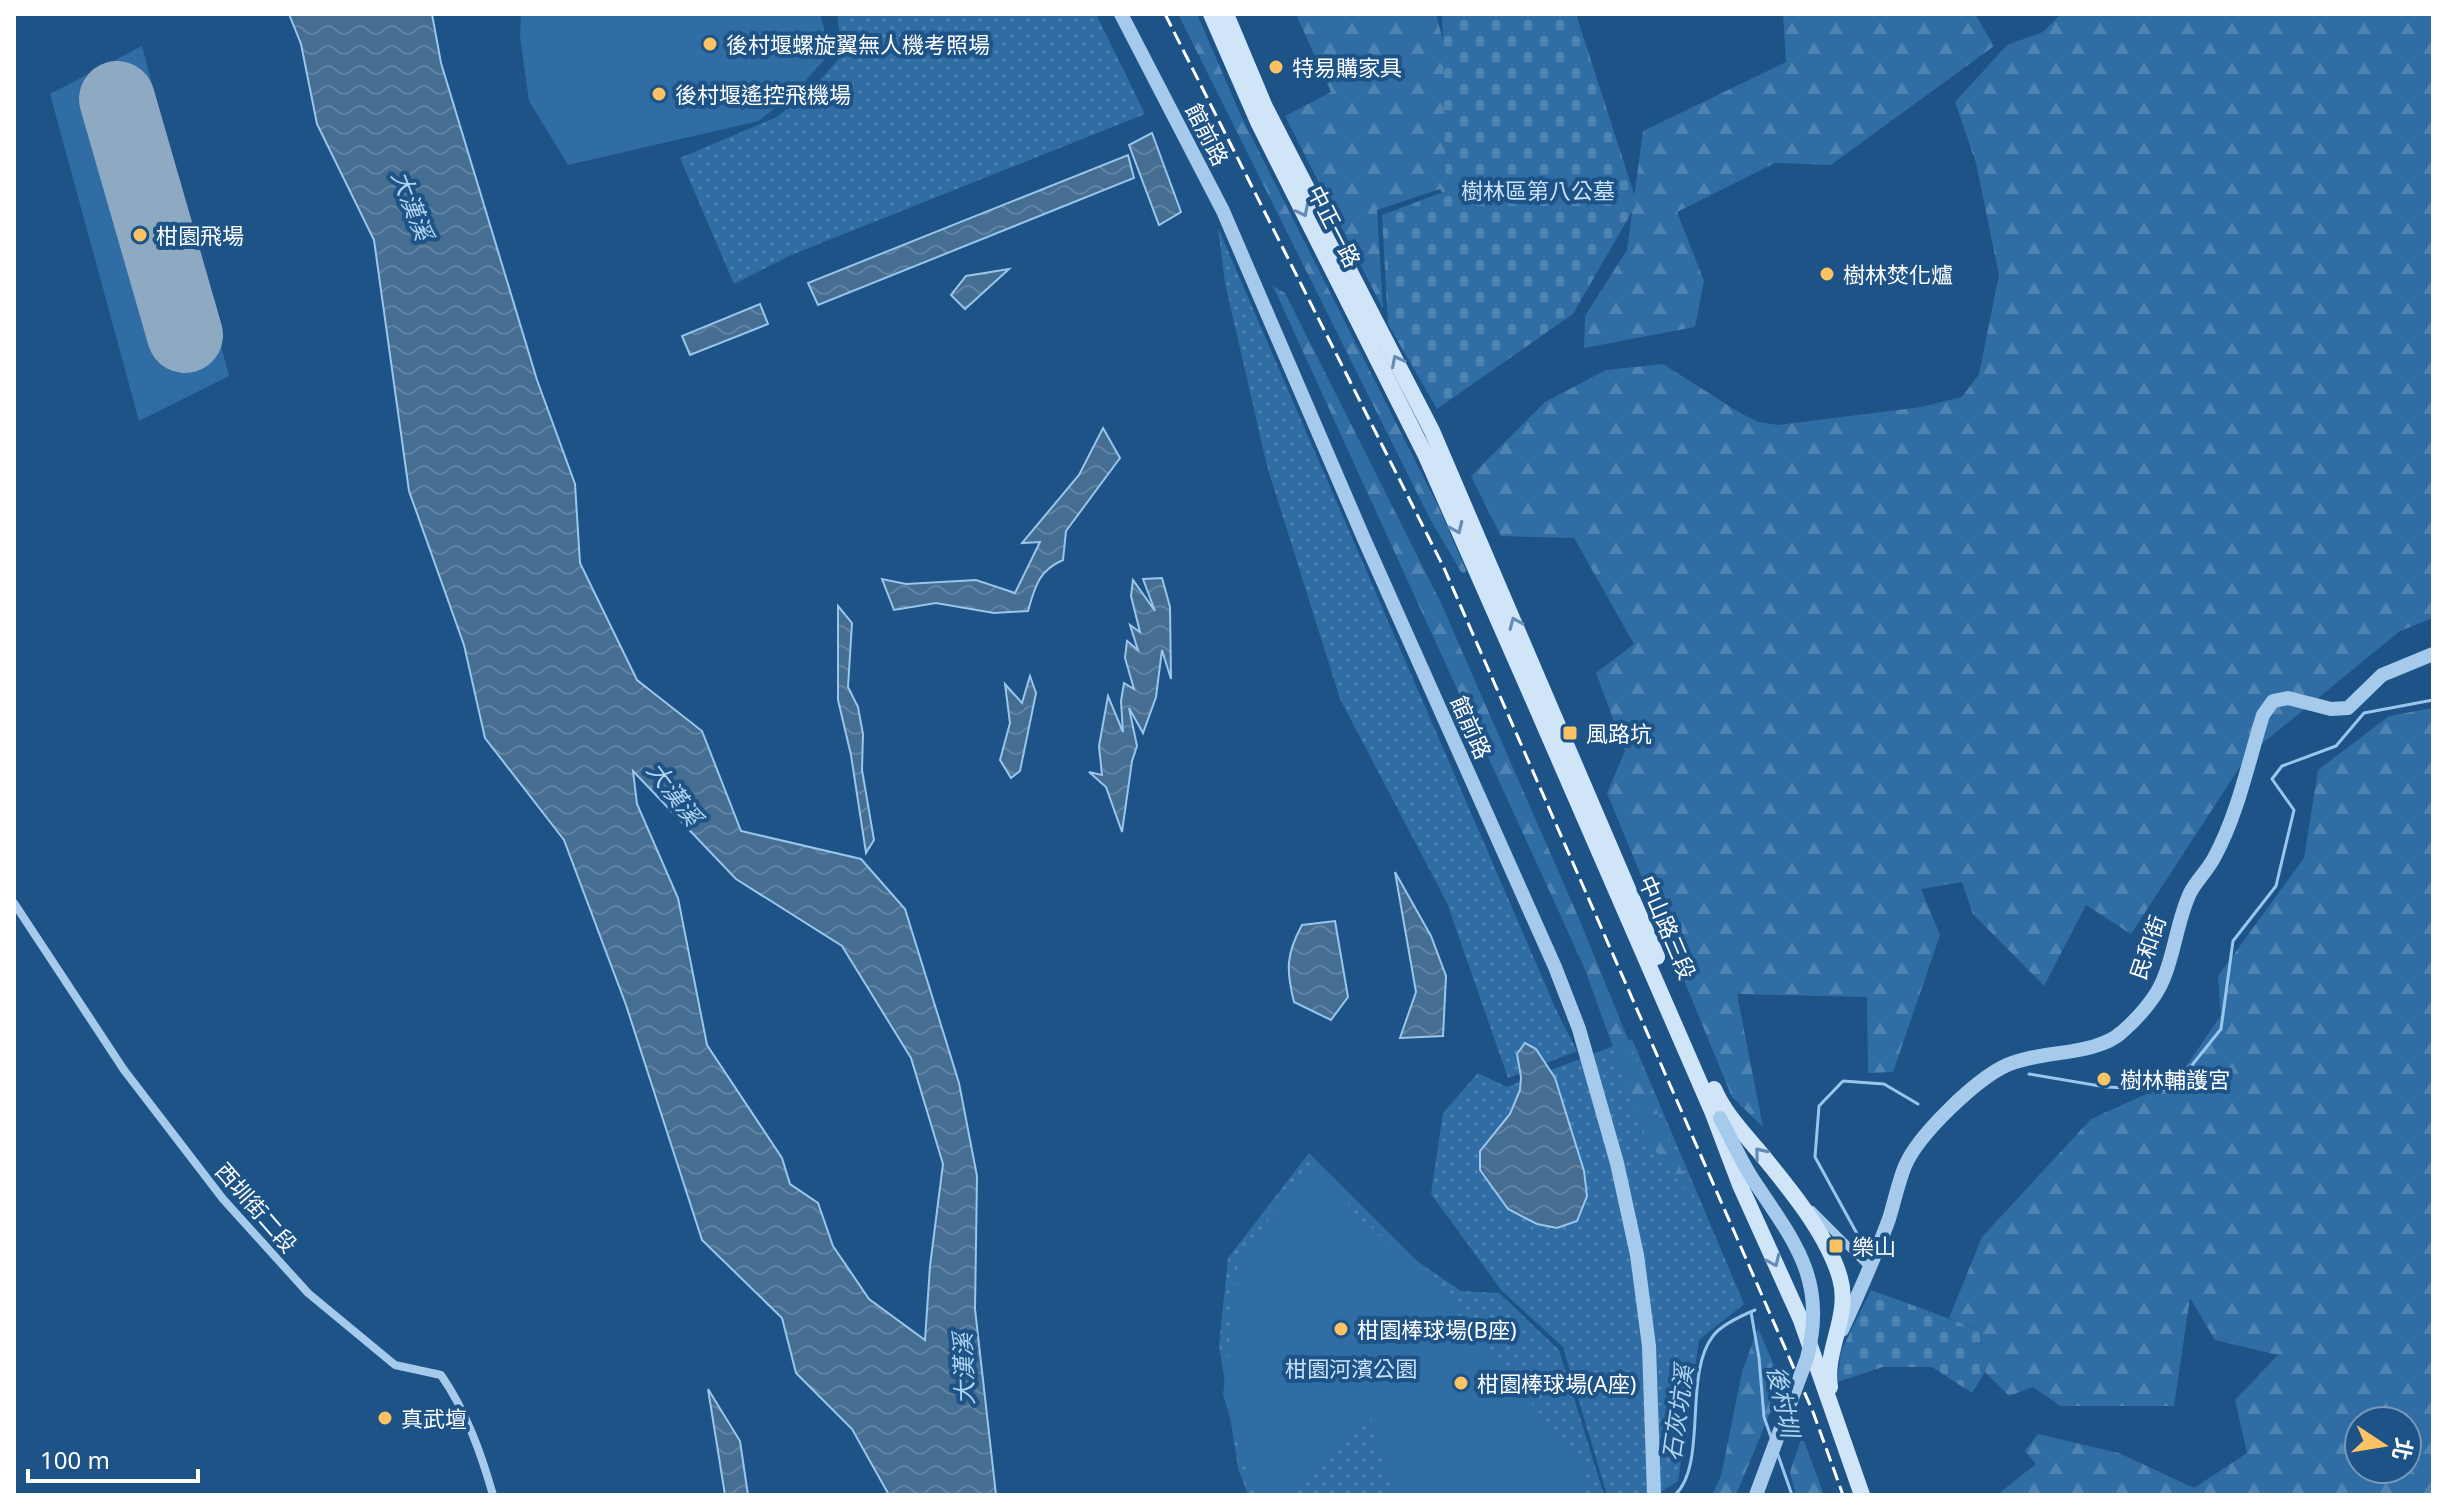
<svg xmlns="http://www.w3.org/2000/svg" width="2447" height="1509" font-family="'Noto Sans','Noto Sans TC',sans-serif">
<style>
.grass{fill:url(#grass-dots)}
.forest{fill:url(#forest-firs);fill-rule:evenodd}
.cemetery{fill:url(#cemetery-stones)}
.garden{fill:#306da4}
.water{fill:url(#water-waves);stroke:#98c6ed;stroke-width:2;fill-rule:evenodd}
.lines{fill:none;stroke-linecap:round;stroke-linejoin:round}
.stream{stroke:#98c6ed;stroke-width:3}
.runway{stroke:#8ea9c2;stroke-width:76}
.minor{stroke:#a5caeb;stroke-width:8}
.tertiary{stroke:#a5caeb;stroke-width:14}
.secondary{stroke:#d1e5f8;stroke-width:16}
.rail{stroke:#fff;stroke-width:3;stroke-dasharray:14 6;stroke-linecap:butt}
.tertiary-bridge{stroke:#a5caeb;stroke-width:14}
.oneway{stroke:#658db4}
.poi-dot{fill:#fbc363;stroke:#1d5386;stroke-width:3}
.labels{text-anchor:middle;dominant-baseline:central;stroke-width:8;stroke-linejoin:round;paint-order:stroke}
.poi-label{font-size:22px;fill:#fff;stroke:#1d5386;text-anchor:start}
.street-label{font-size:22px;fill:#fff;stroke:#1d5386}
.park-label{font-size:22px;fill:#cae2f8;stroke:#1d5386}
.water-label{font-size:24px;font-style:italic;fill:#b1d4f2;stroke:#1d5386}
</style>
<defs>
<pattern id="grass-dots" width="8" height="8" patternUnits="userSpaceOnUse" patternTransform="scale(2)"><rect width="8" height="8" fill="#306da4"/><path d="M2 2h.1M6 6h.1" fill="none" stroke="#4f83b2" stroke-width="1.8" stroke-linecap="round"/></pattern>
<pattern id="forest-firs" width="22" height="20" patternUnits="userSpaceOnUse" patternTransform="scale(2)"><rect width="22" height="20" fill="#306da4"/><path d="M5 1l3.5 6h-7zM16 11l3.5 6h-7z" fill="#4f83b2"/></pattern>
<pattern id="cemetery-stones" width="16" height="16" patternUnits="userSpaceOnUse" patternTransform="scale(2)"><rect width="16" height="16" fill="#306da4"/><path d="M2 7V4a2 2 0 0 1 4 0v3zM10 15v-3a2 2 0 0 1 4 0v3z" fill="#4f83b2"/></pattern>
<pattern id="water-waves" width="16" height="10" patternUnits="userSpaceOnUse" patternTransform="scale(2)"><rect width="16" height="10" fill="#466d92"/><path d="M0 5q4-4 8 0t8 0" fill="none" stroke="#6283a2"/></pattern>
</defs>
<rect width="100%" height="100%" fill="#1d5386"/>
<g class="grass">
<path d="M837,14H1096L1145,114L791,255L734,284L680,158L777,117L821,79L842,55Z"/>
<path d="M1218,228L1558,1014L1577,1051L1508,1078L1447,903L1340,699L1267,466L1225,283Z"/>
<path d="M1632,1039L1744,1304L1699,1340L1678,1481L1656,1495H1607L1563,1347L1502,1291L1431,1194L1443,1113L1478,1073L1507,1087Z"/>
<path d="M1309,1153L1417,1261L1461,1291L1499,1293L1559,1350L1604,1495H1248L1238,1468L1219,1345L1228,1258Z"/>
</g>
<g class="forest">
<path d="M1178,14H1197L1242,118L1439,508L1466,570L1465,573L1461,572L1430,519Z"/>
<path d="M1296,14H1436L1447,56L1460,224L1440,189L1377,210L1383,309L1285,116L1331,92Z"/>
<path d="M1783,14H1975L1994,46L1831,165L1775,163L1677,212L1704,281L1695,327L1584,348L1585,316L1627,250L1643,131L1786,62Z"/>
<path d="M2061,14C2077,14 2113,19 2125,14H2433V618L2400,631L2247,756L2131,934L2086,905L2044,986L1973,914L1962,882L1921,889L1940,935L1893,1072L1868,1073L1867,997L1737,994L1763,1127L1732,1097L1607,793L1625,751L1596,673L1634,644L1574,538L1501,536L1471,476L1545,402L1606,370L1663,364L1737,411L1758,422L1778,425L1921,407L1962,397L1979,374L1999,275L1976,163L1955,102L2007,45L2043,32Z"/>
<path d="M1273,286L1285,293L1440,601L1580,921L1695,1204L1646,1138L1584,967Z"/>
<path d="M2433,708V1495H1997L2036,1464L2025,1451L2038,1434L2119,1453L2194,1488L2247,1453L2235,1400L2278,1355L2215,1340L2190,1298L2174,1406H2060L2033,1387L2009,1396L1985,1372L1980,1330L1949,1318L1982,1237L2091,1119L2177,1080L2221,1015L2218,976L2304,858L2318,770L2389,716ZM2359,1421H2407V1469H2359Z"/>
<path d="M1758,1328L1782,1384L1736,1495H1712L1721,1476L1742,1372Z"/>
<path d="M1802,1436L1824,1495H1796L1790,1472Z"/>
</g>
<g class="cemetery">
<path d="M1442,14H1576L1637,203L1573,314L1437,409L1388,324L1382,215L1446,191Z"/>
<path d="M1871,1290L1980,1330L1985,1372L1972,1393L1932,1367H1883L1837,1382L1841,1351Z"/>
</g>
<g class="garden">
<path d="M521,14H820L831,52L800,87L759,121L568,165L529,101L520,36Z"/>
<path d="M142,46L229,376L139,421L50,94Z"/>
<path d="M1315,1160L1358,1216L1453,1299C1465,1317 1453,1327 1442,1342L1308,1478L1281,1495H1255L1223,1395L1238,1259Z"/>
<path d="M1470,1325L1585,1470L1581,1494L1393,1495L1371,1419L1442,1347Z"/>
</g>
<g class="water">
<path d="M289,14H432L441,63L537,380L575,484L580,563L637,680L702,731L741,831L861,859L905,909L959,1083L977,1176L975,1309L996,1495H889L852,1429L796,1373L782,1318L702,1240L626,1005L564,840L485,738L464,645L409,491L374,240L317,124L301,44ZM633,771L736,879L842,946L911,1058L943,1164L930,1266L925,1340L869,1299L833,1246L818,1203L790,1184L782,1158L707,1045L678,898L637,804Z"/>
<path d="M1152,133L1181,212L1159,225L1129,145Z"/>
<path d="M1128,155L1134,178L818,305L808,283Z"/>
<path d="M1009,269L965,309L951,295L966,276Z"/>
<path d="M760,304L768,324L690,355L682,336Z"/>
<path d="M1103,428L1120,458L1066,531L1063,560C1038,571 1035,587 1028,611L994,613L936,603L894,610L882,579L906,584L976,580L1015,593L1040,542L1022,543L1079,475Z"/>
<path d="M1162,578L1170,607L1171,679L1162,650L1156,697L1143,733L1129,708L1137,746L1132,761L1122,832L1106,787L1089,772L1102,775L1099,746L1108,696L1123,732L1121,701L1124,683L1134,689L1125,658L1127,641L1138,650L1130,625L1140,632L1131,596L1133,580L1155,611L1143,579Z"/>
<path d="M838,606L852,623L848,687L858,707L863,734L862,770L874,840L866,853L851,755L838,700Z"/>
<path d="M1030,676L1036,693L1020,771L1011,778L1000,760L1010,723L1005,684L1022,703Z"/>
<path d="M1395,872L1431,936L1446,976L1443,1036L1400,1038L1416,992Z"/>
<path d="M1335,921L1348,997L1331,1020L1294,1002C1286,970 1286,954 1302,925Z"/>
<path d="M1525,1043L1536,1049L1555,1078L1584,1171L1587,1196L1577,1221L1557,1228L1537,1224L1508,1209L1480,1170V1151L1510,1114L1520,1090L1521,1077L1517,1054Z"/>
<path d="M708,1389L740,1441L748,1495H725Z"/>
</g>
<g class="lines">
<g class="stream">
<path d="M2029,1074L2106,1087L2172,1090L2221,1029L2233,941L2276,886L2294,810L2272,779L2282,766L2336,746L2364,713L2433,700"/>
<path d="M1861,1241L1815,1157L1819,1106L1843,1081L1884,1084L1918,1104"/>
<path d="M1751,1312L1759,1358L1764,1417L1771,1437"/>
<path d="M1777,1452L1792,1495"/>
<path d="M1675,1495C1708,1464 1683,1374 1713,1336C1721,1325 1743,1315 1755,1310"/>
</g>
<path class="runway" d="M117,99L185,335"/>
<g class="minor">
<path d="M14,903L124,1070L223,1199L308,1293L395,1365L441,1375C466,1411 481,1453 493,1495"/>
<path d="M1812,1210L1870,1268"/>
</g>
<g class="tertiary">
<path d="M1121,14L1223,211L1364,539L1555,967L1579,1029L1617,1163L1637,1255L1649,1346L1654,1495"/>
<path d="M1842,1330C1859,1293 1875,1257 1889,1219C1894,1203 1899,1180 1905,1166C1918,1135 1976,1079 2007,1065C2040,1050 2096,1056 2122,1032C2137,1019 2156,998 2163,980C2175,952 2177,921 2190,893C2196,881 2207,871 2214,858C2238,814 2248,763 2263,715L2273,701L2288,698L2331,709L2348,708L2382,675L2433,654"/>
</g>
<g class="secondary">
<path d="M1211,14L1259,124L1426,456L1528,688L1712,1111L1740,1185L1801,1320L1862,1495"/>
<path d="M1226,14L1265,107L1432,431L1657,957"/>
<path d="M1714,1089C1724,1112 1740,1129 1757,1149C1786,1184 1827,1233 1840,1278C1851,1316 1824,1350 1830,1387"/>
</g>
<path class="rail" d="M1165,14L1444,568L1813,1412L1843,1495"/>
<path class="tertiary-bridge" d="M1720,1118C1731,1138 1740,1159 1752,1178C1793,1240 1828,1279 1807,1358L1756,1495"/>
</g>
<defs><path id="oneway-chevron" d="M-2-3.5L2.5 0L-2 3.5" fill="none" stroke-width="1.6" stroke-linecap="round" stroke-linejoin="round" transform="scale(2)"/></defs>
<g class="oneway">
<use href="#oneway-chevron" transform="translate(1303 211) rotate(63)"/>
<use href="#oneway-chevron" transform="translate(1397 361) rotate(-117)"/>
<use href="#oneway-chevron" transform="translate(1457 528) rotate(66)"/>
<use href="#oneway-chevron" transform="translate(1515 623) rotate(-113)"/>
<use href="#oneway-chevron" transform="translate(1760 1153) rotate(-130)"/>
<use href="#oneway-chevron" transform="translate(1774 1261) rotate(66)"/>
</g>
<g class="poi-dot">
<circle cx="710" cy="44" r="8"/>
<circle cx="1276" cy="67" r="8"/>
<circle cx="659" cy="94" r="8"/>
<circle cx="140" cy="235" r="8"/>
<circle cx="1827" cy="274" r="8"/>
<rect x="1562" y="725" width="16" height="16" rx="4"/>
<circle cx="2104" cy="1079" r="8"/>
<rect x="1828" y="1238" width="16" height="16" rx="4"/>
<circle cx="1341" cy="1329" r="8"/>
<circle cx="1461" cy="1383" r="8"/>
<circle cx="385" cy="1418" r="8"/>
</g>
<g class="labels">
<g class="poi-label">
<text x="726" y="44">後村堰螺旋翼無人機考照場</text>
<text x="1292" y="67">特易購家具</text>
<text x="675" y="94">後村堰遙控飛機場</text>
<text x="156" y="235">柑園飛場</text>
<text x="1843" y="274">樹林焚化爐</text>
<text x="1586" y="733">風路坑</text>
<text x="2120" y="1079">樹林輔護宮</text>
<text x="1852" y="1246">樂山</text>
<text x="1357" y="1329">柑園棒球場(B座)</text>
<text x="1477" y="1383">柑園棒球場(A座)</text>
<text x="401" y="1418">真武壇</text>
</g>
<g class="street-label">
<text transform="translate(1208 134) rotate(63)">館前路</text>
<text transform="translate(1335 226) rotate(63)">中正一路</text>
<text transform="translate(1472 727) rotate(66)">館前路</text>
<text transform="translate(1668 927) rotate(67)">中山路三段</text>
<text transform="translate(2147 947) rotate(-71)">民和街</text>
<text transform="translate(257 1207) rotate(49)">西圳街二段</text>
</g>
<g class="park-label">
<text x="1538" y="190">樹林區第八公墓</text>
<text x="1351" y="1368">柑園河濱公園</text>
</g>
<g class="water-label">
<text transform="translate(413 205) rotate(69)">大漢溪</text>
<text transform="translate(675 793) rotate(53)">大漢溪</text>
<text transform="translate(963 1369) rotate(-92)">大漢溪</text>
<text transform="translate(1784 1401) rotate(78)">後村圳</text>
<text transform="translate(1677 1413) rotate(-82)">石灰坑溪</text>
</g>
</g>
<rect width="2447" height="1509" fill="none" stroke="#ffffff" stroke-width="32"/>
<g transform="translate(2383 1445) rotate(102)"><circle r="38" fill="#1d5386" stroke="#7798b6" stroke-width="2"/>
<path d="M0-6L14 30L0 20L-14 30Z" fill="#fbc363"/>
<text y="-12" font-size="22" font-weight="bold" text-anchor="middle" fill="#ffffff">北</text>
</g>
<path d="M28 1469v12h170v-12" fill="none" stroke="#ffffff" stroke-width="4"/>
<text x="40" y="1469" font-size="24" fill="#ffffff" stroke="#1d5386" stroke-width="6" paint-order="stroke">100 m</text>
</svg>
